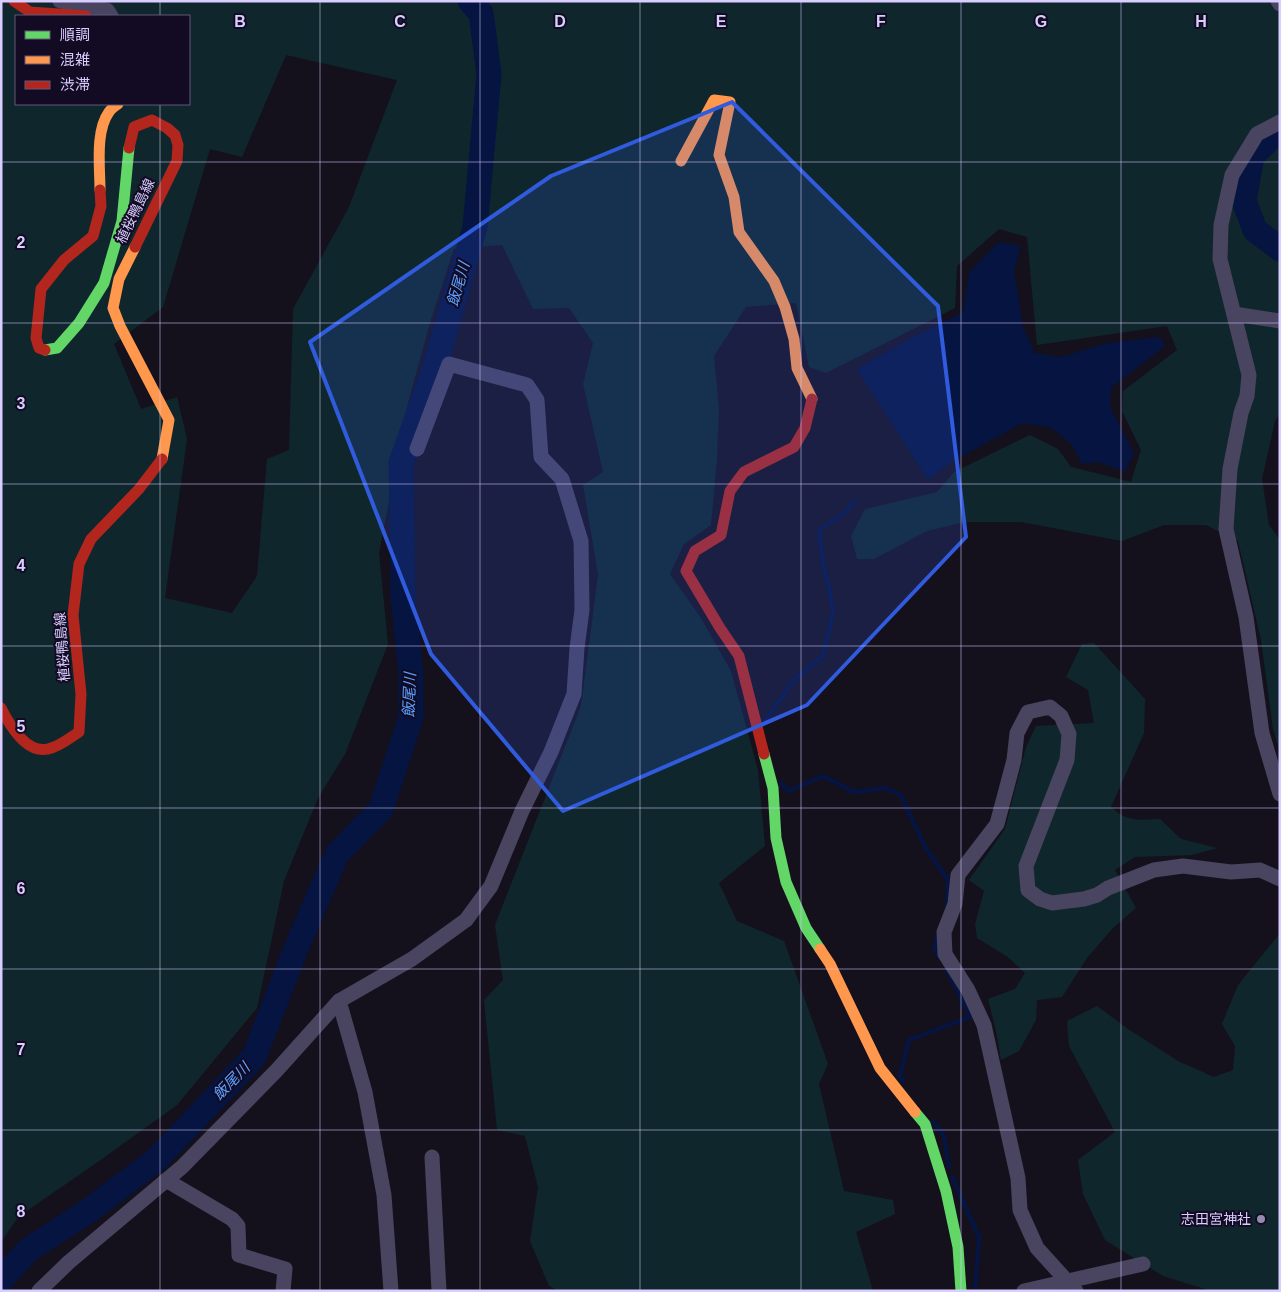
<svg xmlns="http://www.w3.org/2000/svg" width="1281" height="1292" font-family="Helvetica,'Noto Sans JP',sans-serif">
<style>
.green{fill:#0f272c;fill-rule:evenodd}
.water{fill:#051440}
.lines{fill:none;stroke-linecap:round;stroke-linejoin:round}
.stream{stroke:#051440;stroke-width:4.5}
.river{stroke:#051440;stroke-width:25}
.street{stroke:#49445f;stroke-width:15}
.fast{stroke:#63d668;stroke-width:11}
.slow{stroke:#ff974d;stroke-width:11}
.jam{stroke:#b3261e;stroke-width:11}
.marked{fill:#305bdc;fill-opacity:0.2;stroke:#305bdc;stroke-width:4;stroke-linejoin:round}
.grid{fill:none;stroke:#d9ceff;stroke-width:1;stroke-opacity:0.55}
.poi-dot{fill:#948cb0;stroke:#120b23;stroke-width:2}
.labels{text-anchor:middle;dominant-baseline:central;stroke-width:4;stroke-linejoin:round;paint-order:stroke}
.street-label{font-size:14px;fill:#d9ceff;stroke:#120b23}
.poi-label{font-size:14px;fill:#d9ceff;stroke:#120b23;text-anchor:end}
.water-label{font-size:15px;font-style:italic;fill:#5ca1ff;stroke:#120b23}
.grid-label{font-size:16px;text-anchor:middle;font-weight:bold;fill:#d9ceff;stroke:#120b23;stroke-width:4;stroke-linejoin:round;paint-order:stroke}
</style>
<rect width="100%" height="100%" fill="#14111d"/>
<g class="green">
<path d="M1,1H1280V414L1275,421L1262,479L1269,525L1280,540V753L1273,729L1261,640L1238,541L1206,525H1164L1122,541L1021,522H965L927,531L874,559H857L851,536L865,509L937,492L954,472L1030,435L1058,449L1071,467L1131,482L1141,450L1122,411L1123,391L1177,350L1167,326L1037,345L1027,237L999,229L957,266L955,308L826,373L809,367L796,303L746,307L714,356L719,409L717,459L711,525L684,544L670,574L701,618L731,671L758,770L765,846L719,883L737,921L784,941L828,1064L819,1084L844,1191L893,1200L895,1214L856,1232L873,1291H558L549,1286L530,1241L538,1187L525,1136L497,1130L484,1000L503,980L495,925L581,706L598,575L583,485L603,472L583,384L593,343L569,308L533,309L502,245L454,249L430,323L408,403L379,553L388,644L345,754L318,798L284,881L257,1008L177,1105L102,1159L18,1217L1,1242ZM16,16H189V104H16ZM286,55L397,80L349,207L293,309L289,450L267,459L257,576L232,613L165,598L187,439L177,397L141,409L114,344L163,307L210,149L242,157Z"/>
<path d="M1094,643L1145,699L1144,733L1111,807C1126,822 1140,820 1160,819L1181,839L1217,848L1192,855L1135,857L1115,870L1136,908L1112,929L1087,958L1062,997L1037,1000L1036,1020L1019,1051L1001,1060L996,1031L988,999L1015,989L1025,973L1008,957L977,938L975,924L984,891L969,880L1005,829L1026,747L1036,726L1094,723L1088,690L1066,677L1082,644Z"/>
<path d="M1280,933V1291H1211L1163,1276L1105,1240L1083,1194L1078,1160L1115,1132L1069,1046L1067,1021L1097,1006L1128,1029L1178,1061L1214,1077L1233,1070L1235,1046L1222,1024L1238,985Z"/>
</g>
<path class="water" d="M999,242L1021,246L1014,270L1023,327L1035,353L1061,357L1107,343L1160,337L1165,346L1111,388L1110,407L1134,453L1125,472L1098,462L1082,464L1072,445L1052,428L1023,423L951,462L928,480L857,369L909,339L963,312L969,272Z"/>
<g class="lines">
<g class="stream">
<path d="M763,724L794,680L823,656L833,613L829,587L824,571L819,530L846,512L854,501"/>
<path d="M781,783L788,791L823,776L854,792L885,788L901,795L925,847L948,880L947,908"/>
<path d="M938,934L934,948L939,957"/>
<path d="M903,1081L900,1076L909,1040L970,1017L946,968"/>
<path d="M933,1121L944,1136L949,1167"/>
<path d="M952,1177L979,1237L975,1291"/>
</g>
<g class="river">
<path d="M1280,132L1276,133L1252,156L1244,201L1255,230L1280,249"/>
<path d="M1,1280L28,1250L87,1212L156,1160L254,1057L297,946L337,854L381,809L411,717V674L403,596L401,463L434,370L475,227L489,74L481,13L470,1"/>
</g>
<g class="street">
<path d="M60,1L107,10L111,16"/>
<path d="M1278,1L1280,4"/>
<path d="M1280,122L1257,134L1232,175L1221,225L1220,259L1249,375L1247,396L1241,413L1230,469L1226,529L1246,617L1262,733L1280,794"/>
<path d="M1234,314L1280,321"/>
<path d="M339,1001L365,1092L384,1195L391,1291"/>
<path d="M432,1157L439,1291"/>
<path d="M166,1180L232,1219L238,1226L239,1255L285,1269L283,1291"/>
<path d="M39,1291L69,1262L182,1167L277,1070L339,1001L412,959L466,920L491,886L522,811L551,752L574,694L577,648L582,610L581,541L562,479L541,457L537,400L527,385L449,364L417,449"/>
<path d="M1024,1291L1143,1264"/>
<path d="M1076,1291L1037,1248L1020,1210L1018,1178L984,1025L968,990L945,954L944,932L955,904L958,875L997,824L1014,760L1017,733L1028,712L1050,707L1061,716L1069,734L1067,760L1026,866L1028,890L1040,899L1052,903L1084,899L1097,895L1108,888L1154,870L1183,866L1231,872L1260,870L1280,879"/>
</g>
<g class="fast">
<path d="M45,350L57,348L79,323L104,283L122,221L129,148"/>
<path d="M764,754L773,788L776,838L786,882L806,928L820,949"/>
<path d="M915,1112L925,1124L946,1191L958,1247L961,1291"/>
</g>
<g class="slow">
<path d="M681,161L714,100L730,102L719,155L734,197L739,232L774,281L785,307L794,339L797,368L812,399"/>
<path d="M100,190C100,168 95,131 109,112C111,109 115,106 118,104"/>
<path d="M135,247L119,279L113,308L120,326L169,420L162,459"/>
<path d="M820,949L830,964L880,1068L915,1112"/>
</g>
<g class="jam">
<path d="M14,1L30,12L86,16"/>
<path d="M129,148L134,127L152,120L167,128L175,135L178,145L177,161L135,247"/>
<path d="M45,350L39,348L36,338L41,289L64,260L93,236L101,206L100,190"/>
<path d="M1,708C9,724 26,754 48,749C59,747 70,738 79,732L81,694L73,615L79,564L91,539L139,489L162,459"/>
<path d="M764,754L739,656L720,628L686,571L695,551L721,535L730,491L744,472L794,447L805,428L812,399"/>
</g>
</g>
<path class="marked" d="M732,102L938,306L966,537L807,705L563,811L431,654L310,342L551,176Z"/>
<path class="grid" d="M160,1V16M320,1V1291M480,1V1291M640,1V1291M801,1V1291M961,1V1291M1121,1V1291M160,104V1291M1,162H1280M1,323H1280M1,484H1280M1,646H1280M1,808H1280M1,969H1280M1,1130H1280"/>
<circle class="poi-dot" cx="1261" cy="1219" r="5"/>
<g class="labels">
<g class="street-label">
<text transform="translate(135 211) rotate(-64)">植桜鴨島線</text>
<text transform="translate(62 647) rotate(-94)">植桜鴨島線</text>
</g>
<g class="poi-label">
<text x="1251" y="1219">志田宮神社</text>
</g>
<g class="water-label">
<text transform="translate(458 284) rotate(-74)">飯尾川</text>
<text transform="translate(409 695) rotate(-88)">飯尾川</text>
<text transform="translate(231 1081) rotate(-46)">飯尾川</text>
</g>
</g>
<g class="grid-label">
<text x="240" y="27">B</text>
<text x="400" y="27">C</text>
<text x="560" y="27">D</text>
<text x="721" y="27">E</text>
<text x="881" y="27">F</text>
<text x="1041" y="27">G</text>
<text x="1201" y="27">H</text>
<text x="21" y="248">2</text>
<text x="21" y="409">3</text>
<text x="21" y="571">4</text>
<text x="21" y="732">5</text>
<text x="21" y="894">6</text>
<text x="21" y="1055">7</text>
<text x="21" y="1217">8</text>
</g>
<rect width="1281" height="1292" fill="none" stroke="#d9ceff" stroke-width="5"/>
<rect x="15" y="15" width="175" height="90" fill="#120b23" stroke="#62597b"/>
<rect x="25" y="31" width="25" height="8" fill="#63d668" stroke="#62597b"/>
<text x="60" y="40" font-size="15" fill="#d9ceff">順調</text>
<rect x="25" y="56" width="25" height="8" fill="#ff974d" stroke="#62597b"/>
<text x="60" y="65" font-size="15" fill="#d9ceff">混雑</text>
<rect x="25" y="81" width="25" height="8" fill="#b3261e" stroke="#62597b"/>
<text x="60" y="90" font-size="15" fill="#d9ceff">渋滞</text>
</svg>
